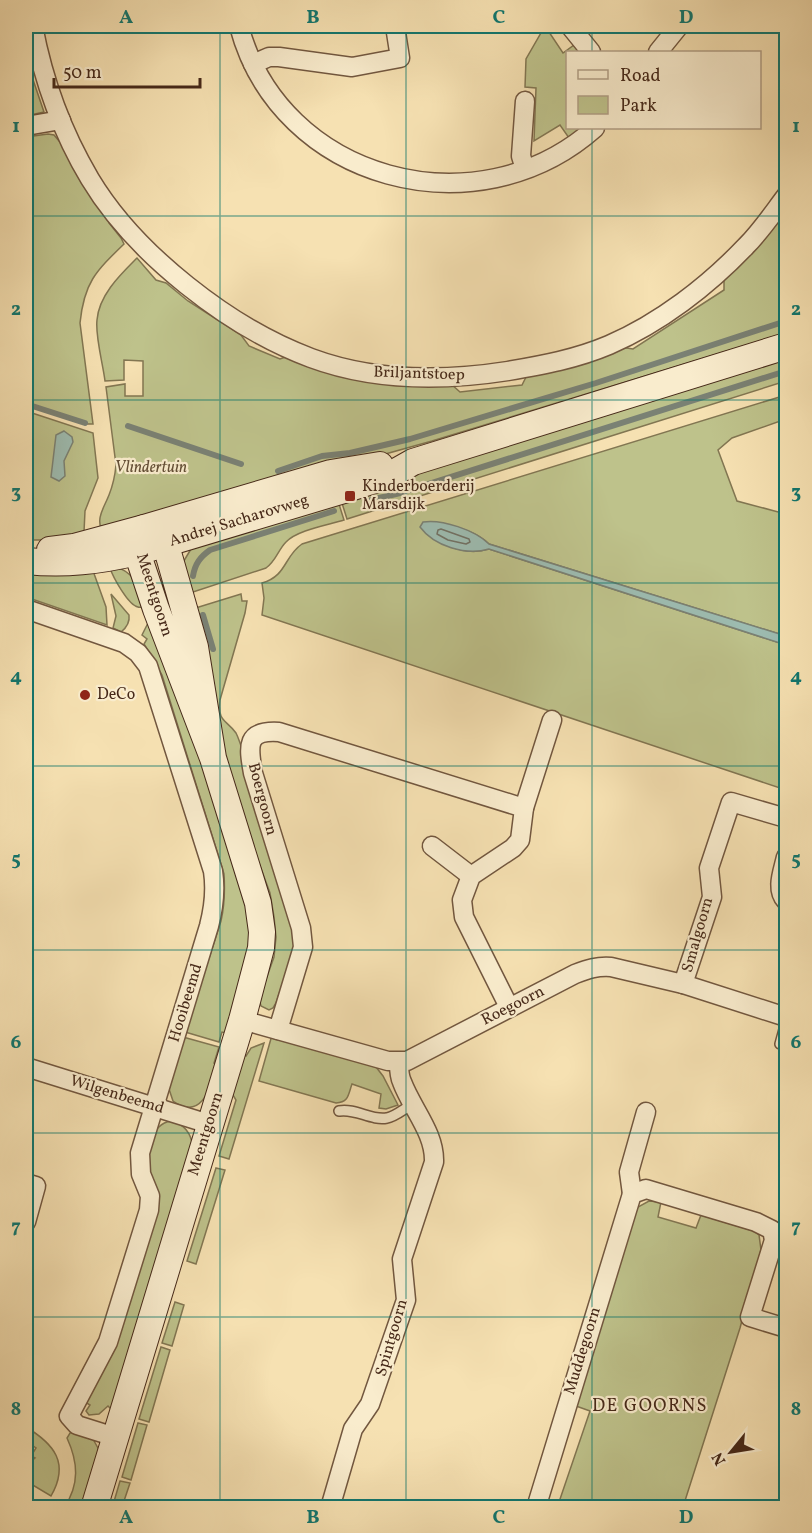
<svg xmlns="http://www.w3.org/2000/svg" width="812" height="1533" font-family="Vollkorn,serif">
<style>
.green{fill:#bec28b;stroke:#827652;stroke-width:1.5}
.water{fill:#9dbcb1;stroke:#7a8174;stroke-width:1.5}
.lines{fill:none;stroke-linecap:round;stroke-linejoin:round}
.shore{stroke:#727265;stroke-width:1.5}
.stream{stroke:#7a8174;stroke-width:6}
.lane-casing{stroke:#72573f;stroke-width:12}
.street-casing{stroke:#72573f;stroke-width:21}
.secondary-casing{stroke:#462919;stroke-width:28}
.lane{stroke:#f9eccd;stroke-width:9}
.street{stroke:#f9eccd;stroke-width:18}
.secondary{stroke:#f9eccd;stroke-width:26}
.grid{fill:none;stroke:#0f766e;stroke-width:1.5;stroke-opacity:0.55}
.poi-dot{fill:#8f2418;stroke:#f9eccd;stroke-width:2}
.labels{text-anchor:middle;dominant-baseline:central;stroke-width:4.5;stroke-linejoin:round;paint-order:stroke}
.street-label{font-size:16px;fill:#462919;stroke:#f9eccd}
.park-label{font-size:16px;font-style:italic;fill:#644f36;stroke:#f9eccd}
.poi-label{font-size:16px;fill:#462919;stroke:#f9eccd;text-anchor:start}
.neighbourhood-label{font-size:18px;letter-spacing:1.5px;fill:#462919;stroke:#f9eccd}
.neatline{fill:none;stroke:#0f766e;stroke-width:2}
.grid-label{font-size:20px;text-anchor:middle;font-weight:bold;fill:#0f766e}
</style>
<rect width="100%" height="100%" fill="#f6e1b2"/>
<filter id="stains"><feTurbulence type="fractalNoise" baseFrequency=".00333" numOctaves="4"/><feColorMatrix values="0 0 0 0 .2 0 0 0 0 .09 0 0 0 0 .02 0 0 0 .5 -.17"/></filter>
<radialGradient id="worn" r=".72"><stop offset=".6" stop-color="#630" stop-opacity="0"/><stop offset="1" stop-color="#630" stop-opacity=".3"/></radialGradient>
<g class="green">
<path d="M26,26L31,56L27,62L44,112L26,116Z"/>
<path d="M545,26L563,53L574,45L580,52H568V128H581L569,138L560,125L534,141L536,88L525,87L526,59Z"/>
<path d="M48,134L54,135L59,141L62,140L111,219L109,223L121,238L124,244C95,272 84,283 80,323L93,424H85L26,405V258H30L26,213V137Z"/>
<path d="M786,210V333L432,441L102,533C96,517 103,510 109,495C113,485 115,476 116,465L106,387L125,384V396H143V361L124,360V380L105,381C103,364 95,336 97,320C99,295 120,275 137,258L156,280L166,283L188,301L241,335L249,346L280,359L291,355L451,384L460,392L522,385L526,377L620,347L633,349L724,290V280Z"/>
<path d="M786,358V381L347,519L341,500L348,494Z"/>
<path d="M786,395V419L732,438L718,450L737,501L786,514V636L489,544C477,532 457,527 441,523L427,534C444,546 467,556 489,549L786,645V790L262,615L264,598L262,583C287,576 284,556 302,544Z"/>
<path d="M26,411L93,433L98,478L85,511L84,532L53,540H26Z"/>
<path d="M338,501L344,520C328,525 297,530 286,542C278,550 276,561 266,568L184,595L182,564L191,549Z"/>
<path d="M115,567C134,571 140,589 148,605C146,606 140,608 138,607C128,605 113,577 110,568Z"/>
<path d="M92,568L106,607L107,625L26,597V570Z"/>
<path d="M111,594L129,615C130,622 126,628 121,632L113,628L116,616Z"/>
<path d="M241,594L242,601H247L245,613L220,700C218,723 225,718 236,733C239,739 241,746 243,752L293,930L295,946L276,1003L273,1008L269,1010L261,1006L259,999L274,957L276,937L274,917L270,893L248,833L217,729L189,610Z"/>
<path d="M154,619L246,892L253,938L227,1033L222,1032L219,1042L185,1032L221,921C225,904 225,890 224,874L162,675L144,644L147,639L142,635L149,621Z"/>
<path d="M272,1035L376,1067L383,1076L398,1105L386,1109L379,1108L381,1094L352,1084C348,1095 349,1102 336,1103L259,1081Z"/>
<path d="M183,1037L219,1047L214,1063L218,1065C211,1086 202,1122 173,1101L168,1086Z"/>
<path d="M264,1043L229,1159L219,1156L236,1100L230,1090L241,1054L246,1056L251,1048Z"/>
<path d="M171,1121C185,1124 191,1133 193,1147L111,1409L108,1406L99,1414L89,1415L86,1411L90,1405L85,1402L110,1354L148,1172C146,1154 150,1124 171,1121Z"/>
<path d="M216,1168L225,1170L196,1264L187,1261Z"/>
<path d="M649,1201L661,1202L658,1217L696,1228L701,1215L754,1231L759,1235L761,1250L740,1328L683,1507L557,1508L590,1411L576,1406L634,1214L638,1207Z"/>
<path d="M175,1302L184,1305L172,1346L162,1343Z"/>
<path d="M161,1347L170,1350L149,1422L139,1419Z"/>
<path d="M138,1423L147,1425L131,1480L122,1477Z"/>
<path d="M26,1427C54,1444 70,1463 51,1496L26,1481V1466L35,1458L31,1456L36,1448L26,1441Z"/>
<path d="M73,1432L93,1439L99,1450L83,1507L64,1508C80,1484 78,1462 67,1438L70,1433Z"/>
<path d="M120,1481L130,1483L122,1507L107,1508L113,1505Z"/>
</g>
<g class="water">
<path d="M64,431L72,437L73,442L64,461L65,476L59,481L51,477L56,435Z"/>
<path d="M423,522C442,519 475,530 489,544L786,636V645L489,549C466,556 434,546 420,527Z"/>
</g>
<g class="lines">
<path class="shore" d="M441,529L469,539L470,542L466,544L448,540L437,534L438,530Z"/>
<g class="stream">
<path d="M26,404L85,423"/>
<path d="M128,426L241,464"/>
<path d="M278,471L322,456L350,453L410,439L596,383L786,321"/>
<path d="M371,500L400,493L786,371"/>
<path d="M193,576C195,564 200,557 210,550L334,511"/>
<path d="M203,615L213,649"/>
</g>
<defs>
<g id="lane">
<path d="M780,1044L786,1022"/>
<path d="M339,1111C356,1108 371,1121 387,1118C395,1117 405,1108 413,1104"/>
</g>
<g id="street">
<path d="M33,26C43,79 62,132 90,179C135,254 230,328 311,358C373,381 444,381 508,371C543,365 576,359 609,345C660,323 708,286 746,246C761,231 773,213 786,196"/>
<path d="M239,26C280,181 477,233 595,128"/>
<path d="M570,26L591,52"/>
<path d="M658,52L679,26"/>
<path d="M253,64L269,57H279L352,67L400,58L395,26"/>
<path d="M26,126L61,120"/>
<path d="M525,169L521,156L525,101"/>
<path d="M26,609L124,643L138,653L148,666L213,871C216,891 214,907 209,926L140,1153L141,1174L150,1196L149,1210L108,1342L69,1416L77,1425L115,1437"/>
<path d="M524,808L552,720"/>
<path d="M432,846L471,876"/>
<path d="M786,857C783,871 775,889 786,901"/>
<path d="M683,984L712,897L709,868L731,802L786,818"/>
<path d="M242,1020L388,1061H407L575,974C588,969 597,966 611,967L683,984L786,1017"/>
<path d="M278,1030L303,947L301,928L253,773C248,745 246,730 279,732L524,808L520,840L513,848L471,876L462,900L464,917L509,1007"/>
<path d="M26,1067L209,1124"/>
<path d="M26,1183L36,1186L26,1222"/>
<path d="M632,1194L629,1172L646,1112"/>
<path d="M330,1508L353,1429L370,1404L406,1300L402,1259L434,1162C435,1133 412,1109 402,1082C399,1076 399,1069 399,1062"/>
<path d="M536,1508L632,1194L646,1189L756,1222L772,1230L774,1240L750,1317L786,1328"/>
</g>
<g id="secondary">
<path d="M50,550L74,547L144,528L331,473L380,465"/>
<path d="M26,561C65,565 99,561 137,552L347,489L390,475L413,462L786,346"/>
<path d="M94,1508L242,1020L261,948L262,932L258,903L213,758L156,609L137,552L144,528L165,544L167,549L195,647L213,758"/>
</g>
</defs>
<use href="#lane" class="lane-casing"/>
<use href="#street" class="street-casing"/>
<use href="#secondary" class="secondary-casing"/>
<use href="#lane" class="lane"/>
<use href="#street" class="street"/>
<use href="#secondary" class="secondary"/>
</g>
<path class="grid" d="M220,26V1508M406,26V1508M592,26V52M592,128V1508M26,216H786M26,400H786M26,583H786M26,766H786M26,950H786M26,1133H786M26,1317H786"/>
<g class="poi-dot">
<rect x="344" y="490" width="12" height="12" rx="3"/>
<circle cx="85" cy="695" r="6"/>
</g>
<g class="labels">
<g class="street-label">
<text transform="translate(419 374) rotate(2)">Briljantstoep</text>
<text transform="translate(239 521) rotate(-17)">Andrej Sacharovweg</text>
<text transform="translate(154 595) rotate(72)">Meentgoorn</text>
<text transform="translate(262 799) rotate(75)">Boergoorn</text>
<text transform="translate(698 935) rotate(-74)">Smalgoorn</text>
<text transform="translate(186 1003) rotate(-73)">Hooibeemd</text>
<text transform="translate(513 1006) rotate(-27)">Roegoorn</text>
<text transform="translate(117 1095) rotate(17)">Wilgenbeemd</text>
<text transform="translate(206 1134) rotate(-73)">Meentgoorn</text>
<text transform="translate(392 1338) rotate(-74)">Spintgoorn</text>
<text transform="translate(583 1351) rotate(-73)">Muddegoorn</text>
</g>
<g class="park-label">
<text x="151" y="468">Vlindertuin</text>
</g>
<g class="poi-label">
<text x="362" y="487">Kinderboerderij<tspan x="362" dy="18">Marsdijk</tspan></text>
<text x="97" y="695">DeCo</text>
</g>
<g class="neighbourhood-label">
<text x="650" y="1406">DE GOORNS</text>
</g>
</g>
<rect width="812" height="1533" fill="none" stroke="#f6e1b2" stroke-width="66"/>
<rect x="566" y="51" width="195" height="78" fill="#f9eccd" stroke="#b19e85" stroke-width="1.5"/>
<rect x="578" y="70" width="30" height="9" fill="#f9eccd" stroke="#b19e85" stroke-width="1.5"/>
<text x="620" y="81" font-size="18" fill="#462919">Road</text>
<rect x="578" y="96" width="30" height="18" fill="#bec28b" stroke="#b19e85" stroke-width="1.5"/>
<text x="620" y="111" font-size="18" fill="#462919">Park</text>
<g transform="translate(731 1452) rotate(240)" stroke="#f9eccd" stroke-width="4.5" paint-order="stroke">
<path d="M0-4.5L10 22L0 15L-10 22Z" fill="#462919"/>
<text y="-9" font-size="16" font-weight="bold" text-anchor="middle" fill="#462919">N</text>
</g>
<path d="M54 78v9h146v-9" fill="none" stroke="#462919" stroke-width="3"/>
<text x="63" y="78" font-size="18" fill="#462919" stroke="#f9eccd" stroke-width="4.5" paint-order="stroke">50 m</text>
<rect x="33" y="33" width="746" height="1467" class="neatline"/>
<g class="grid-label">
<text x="126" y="23">A</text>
<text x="313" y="23">B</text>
<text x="499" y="23">C</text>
<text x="686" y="23">D</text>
<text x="16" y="132">1</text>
<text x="796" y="132">1</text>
<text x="16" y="315">2</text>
<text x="796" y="315">2</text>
<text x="16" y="498">3</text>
<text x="796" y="498">3</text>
<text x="16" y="682">4</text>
<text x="796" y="682">4</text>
<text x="16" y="865">5</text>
<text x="796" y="865">5</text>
<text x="16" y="1048">6</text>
<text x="796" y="1048">6</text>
<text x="16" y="1232">7</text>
<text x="796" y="1232">7</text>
<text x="16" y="1415">8</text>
<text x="796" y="1415">8</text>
<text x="126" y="1523">A</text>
<text x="313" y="1523">B</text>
<text x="499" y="1523">C</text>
<text x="686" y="1523">D</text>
</g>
<rect width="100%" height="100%" filter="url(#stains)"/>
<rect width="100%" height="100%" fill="url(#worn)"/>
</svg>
